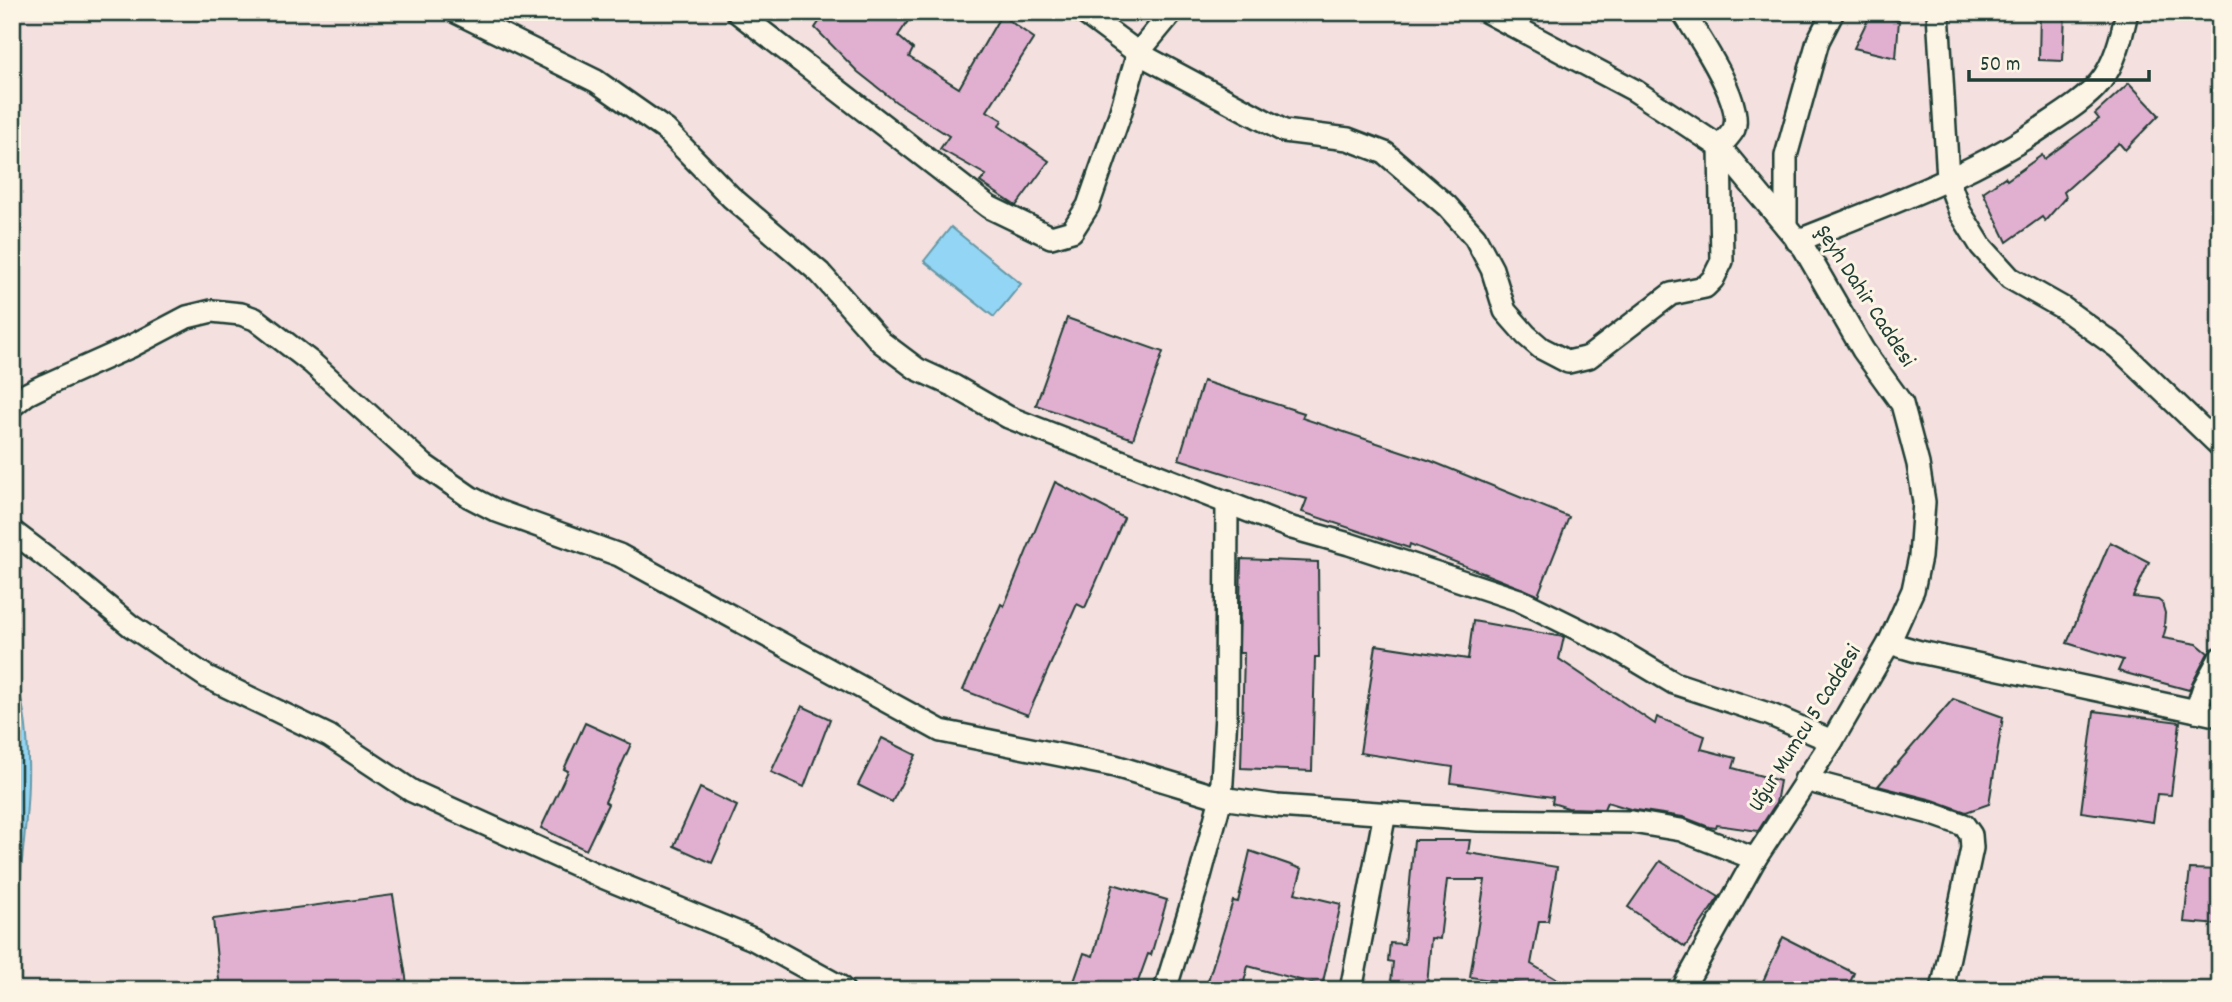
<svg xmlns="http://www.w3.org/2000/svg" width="2232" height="1002" font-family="Dekko,sans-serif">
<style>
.water{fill:#93d5f4;stroke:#6598a7;stroke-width:2}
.building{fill:#e1b0d0;stroke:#1f3d34;stroke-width:2}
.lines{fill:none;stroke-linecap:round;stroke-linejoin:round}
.minor-casing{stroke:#1f3d34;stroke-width:26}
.minor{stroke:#fcf5e5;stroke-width:21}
.labels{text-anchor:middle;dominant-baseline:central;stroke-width:6;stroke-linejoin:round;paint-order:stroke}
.street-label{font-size:23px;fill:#1f3d34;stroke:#fcf5e5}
</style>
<rect width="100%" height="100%" fill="#f4e0df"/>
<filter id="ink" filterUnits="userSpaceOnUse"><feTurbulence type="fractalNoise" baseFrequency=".0143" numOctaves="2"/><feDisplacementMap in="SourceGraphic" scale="14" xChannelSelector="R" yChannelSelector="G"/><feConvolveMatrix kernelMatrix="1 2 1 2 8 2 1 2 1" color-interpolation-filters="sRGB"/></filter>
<g filter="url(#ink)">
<g class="water">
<path d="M951,227L1021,284L994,317L924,261Z"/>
<path d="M12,675C44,734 20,874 12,942Z"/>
</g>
<g class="building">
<path d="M826,12H914L898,36L913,49L909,57L959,88L1001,15L1034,38L987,111L1002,120L999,126L1049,161L1016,206L980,182L986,175L940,149L949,136L896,102L858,72L815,28Z"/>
<path d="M2040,12H2065L2063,61L2039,60Z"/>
<path d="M1869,17L1899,20L1896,58L1854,48Z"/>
<path d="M2129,83L2159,115L2125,150L2119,143L2064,192L2066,197L2045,221L2042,217L2007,242L1983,192L2005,177L2007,180L2042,155L2044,159L2099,119L2095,114Z"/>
<path d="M1067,318L1163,352L1133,439L1036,405Z"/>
<path d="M1203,381L1304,413L1302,418L1431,461L1569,517L1538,595L1410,544L1409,548L1302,512L1307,499L1179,459Z"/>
<path d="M1055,482L1124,518L1085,608L1077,604L1028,715L963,690L1001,604L1004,606Z"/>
<path d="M2110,542L2149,562L2133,597L2158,600L2162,603L2165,613L2164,626L2166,627L2163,638L2197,644L2208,653L2189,690L2118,671L2123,660L2067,643Z"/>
<path d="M1241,559L1318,562L1319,657H1315L1312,771L1241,768L1244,653H1239Z"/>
<path d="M1473,621L1564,637L1559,659L1655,724L1657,717L1705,736L1701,749L1736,758L1733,768L1780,781L1776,803L1758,831L1717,825L1716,828L1709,827L1683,817L1630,809L1607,802L1604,809L1568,808L1552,803L1553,797L1451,783L1453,767L1360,753L1376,645L1468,659Z"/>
<path d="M1953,699L2003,717L1989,804L1966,812L1933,800L1878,786Z"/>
<path d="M802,706L830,719L804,787L771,772Z"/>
<path d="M2094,711L2180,722L2171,795L2157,794L2153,822L2081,812Z"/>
<path d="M585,723L631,744L605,802L608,804L586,850L541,828L568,771L564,769Z"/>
<path d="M882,738L916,755L892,802L858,785Z"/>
<path d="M700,788L737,806L712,863L674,846Z"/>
<path d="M1414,840H1470L1468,853L1557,867L1548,921H1539L1531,964L1575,990H1559L1470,977L1485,880H1447L1440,939L1431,938L1427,986L1391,982L1393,962L1388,961L1390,943L1404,944Z"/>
<path d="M1250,851L1302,869L1295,893L1341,904L1322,986L1248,966L1242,990H1205L1233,901L1238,902Z"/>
<path d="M1660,861L1719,897L1685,947L1628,907Z"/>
<path d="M2190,869L2220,870V925L2184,922Z"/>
<path d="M1113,884L1167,900L1151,955L1148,954L1135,990H1071L1084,953L1093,956Z"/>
<path d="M393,895L408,990H220L213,919Z"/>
<path d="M1783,937L1854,973L1847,990H1759Z"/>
</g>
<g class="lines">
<defs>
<g id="minor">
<path d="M456,12L596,81L666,130L731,197L820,273L881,342L917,369L954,386L1008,417L1292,528L1349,544L1519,600L1612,646L1674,683L1771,715L1832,741"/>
<path d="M737,12L989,207L1051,237L1072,231L1088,206L1120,114L1138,53L1172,12"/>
<path d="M1083,12L1138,53L1284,131L1348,139L1385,153L1447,206L1475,237L1492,269L1505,311L1526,335L1541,348L1568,362L1589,357L1671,294L1705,287L1713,279L1722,261L1720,147"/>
<path d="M1487,12L1634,90L1720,147L1804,248L1863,350L1902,404L1918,464L1924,502L1920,557L1913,590L1889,643L1832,741L1755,859L1682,990"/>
<path d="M1683,12C1698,36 1744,102 1734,129C1731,135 1724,141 1720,147"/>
<path d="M1938,12L1948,179L1960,212L1981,246L2010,278L2063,308L2117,347L2220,446"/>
<path d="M1786,226V156L1818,41L1833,12"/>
<path d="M1797,241C1884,206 1973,176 2050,122C2067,111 2087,98 2100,82C2115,64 2122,35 2127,12"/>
<path d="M12,406L27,394L45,385L130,347L187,317L212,311L241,314L255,319L312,363L424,465L470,497L497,511L619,555L941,731L1115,766L1221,798L1226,715L1227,502"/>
<path d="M12,531L58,566L131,626L207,677L329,736L412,791L600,876L753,939L839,986L843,990"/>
<path d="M1889,643L1920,652L2220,716"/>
<path d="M2196,711L2204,687L2220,658"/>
<path d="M1805,780L1930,813L1964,825L1971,835L1972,848L1942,990"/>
<path d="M1165,990L1199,880L1221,798L1277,806L1478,820L1632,822L1681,830L1755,859"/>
<path d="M1351,990L1385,813"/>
</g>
</defs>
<use href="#minor" class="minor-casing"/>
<use href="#minor" class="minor"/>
</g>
</g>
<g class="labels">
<g class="street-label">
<text transform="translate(1864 297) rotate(57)">Şeyh Dahir Caddesi</text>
<text transform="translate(1806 729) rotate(-58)">Uğur Mumcu 5 Caddesi</text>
</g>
</g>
<rect width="2232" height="1002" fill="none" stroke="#fcf5e5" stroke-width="42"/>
<rect x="21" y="21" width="2190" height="960" fill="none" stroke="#1f3d34" stroke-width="2.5" filter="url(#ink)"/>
<path d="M1969 70v10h180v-10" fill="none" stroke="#1f3d34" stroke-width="3.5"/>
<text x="1980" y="70" font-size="21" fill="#1f3d34" stroke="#fcf5e5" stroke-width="5" paint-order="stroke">50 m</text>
</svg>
